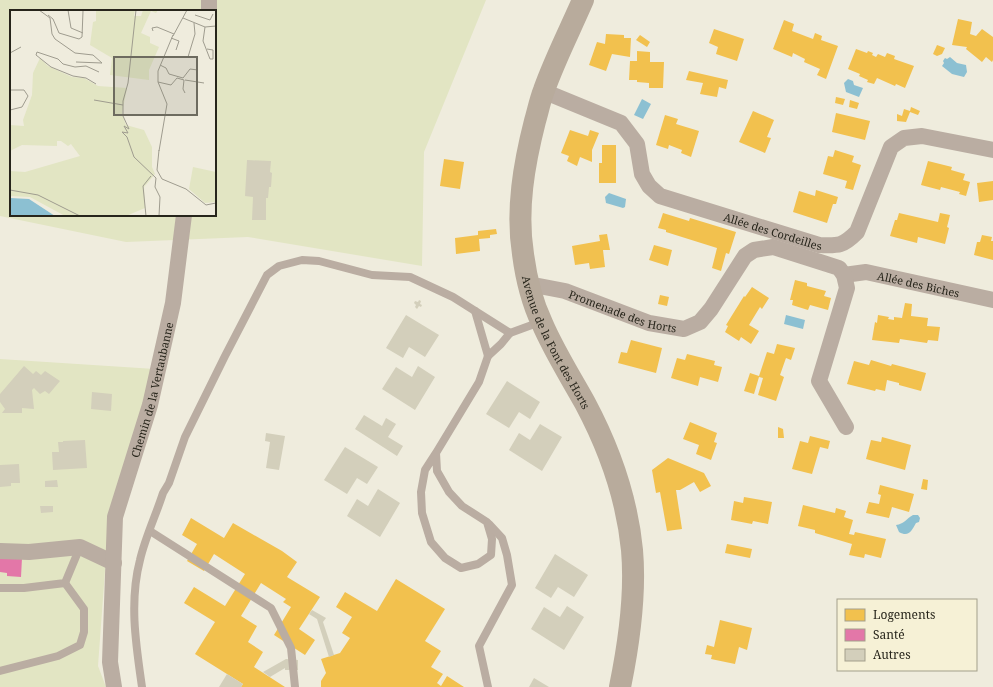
<svg xmlns="http://www.w3.org/2000/svg" width="993" height="687" font-family="'Noto Serif',serif">
<style>
.green{fill:#e2e5c3;fill-rule:evenodd}
.water{fill:#8cc0d2}
.homes{fill:#f2c14e}
.health{fill:#e377a8}
.building{fill:#d3cfbb}
.lines{fill:none;stroke-linecap:round;stroke-linejoin:round}
.service{stroke:#baada2;stroke-width:8}
.minor{stroke:#baada2;stroke-width:16}
.secondary{stroke:#b8ab9c;stroke-width:22}
.labels{text-anchor:middle;dominant-baseline:central;stroke-width:4;stroke-linejoin:round;paint-order:stroke}
.street-label{font-size:11px;fill:#27251b;stroke:#f6f1d6}
.inset-road{fill:none;stroke:#9f9c8f;stroke-width:1}
.view{fill:#6d6b5f;fill-opacity:0.15;stroke:#6d6b5f;stroke-width:2}
.inset-edge{fill:none;stroke:#27251b;stroke-width:2}
</style>
<rect width="100%" height="100%" fill="#efecdd"/>
<g class="green">
<path d="M0,0H486L424,152L422,266L248,237L126,242L0,216ZM11,11H215V215H11Z"/>
<path d="M0,359L155,369L109,516L98,666L106,687H0Z"/>
</g>
<g class="water">
<path d="M950,57L957,63L966,65L967,72L964,77L952,74L942,66L944,63L943,61L945,58L947,59Z"/>
<path d="M848,79L853,81L854,85L863,88L859,97L846,92L844,83Z"/>
<path d="M642,99L651,104L643,119L634,115Z"/>
<path d="M609,193L626,199L625,207L623,208L606,203L605,197Z"/>
<path d="M786,315L805,320L803,329L784,324Z"/>
<path d="M913,515H918L920,518L919,522L916,523C912,530 909,538 899,532L896,525C904,524 906,519 913,515Z"/>
</g>
<g class="homes">
<path d="M958,19L972,22L970,34L976,36L982,29L993,37V60L992,62L986,57L982,62L966,49L967,47L952,45Z"/>
<path d="M784,20L794,24L792,31L813,39L815,33L822,36L821,40L838,46L826,79L817,75L820,69L804,62L805,59L793,53L792,57L773,49Z"/>
<path d="M714,29L744,39L737,61L716,54L718,47L709,43Z"/>
<path d="M606,34L624,35V38H631L630,57L612,54L606,71L589,65L597,42L605,44Z"/>
<path d="M640,35L650,42L647,47L636,40Z"/>
<path d="M937,45L945,48L942,54L937,56L933,54Z"/>
<path d="M856,49L867,53L868,51L873,53L872,55L876,57L878,54L885,57L887,53L895,56L894,59L914,66L905,88L896,84L895,86L877,78L874,84L867,82L868,80L859,76L860,74L848,69Z"/>
<path d="M637,51L650,52V62H664L663,88H649V83L637,82V80H629L630,61H637Z"/>
<path d="M689,71L728,80L726,89L719,87L717,97L700,94L703,83L686,80Z"/>
<path d="M836,97L845,99L843,105L835,103Z"/>
<path d="M850,100L859,103L857,109L849,107Z"/>
<path d="M911,107L920,111L918,115L910,112L906,122L897,121V114L902,116L904,109L910,111Z"/>
<path d="M753,111L774,120L767,137L771,138L765,153L739,142Z"/>
<path d="M836,113L870,121L865,140L832,132Z"/>
<path d="M665,115L678,119L676,124L699,131L691,157L681,153L682,150L669,145L668,149L656,145Z"/>
<path d="M570,130L588,136L590,130L599,133L592,150V162L580,157L577,166L567,161L569,156L561,153Z"/>
<path d="M602,145H616V183H599V163H602Z"/>
<path d="M835,150L854,156L852,162L861,165L853,190L845,188L847,181L823,174L828,156L833,157Z"/>
<path d="M444,159L464,162L460,189L440,186Z"/>
<path d="M928,161L952,167L951,170L965,174L963,180L970,182L966,196L959,194L960,192L941,187L940,190L921,185Z"/>
<path d="M993,181V200L979,202L977,183Z"/>
<path d="M816,190L838,197L836,204H833L827,223L793,212L799,191L815,196Z"/>
<path d="M663,213L689,221L690,218L736,232L729,254L726,253L721,271L712,268L717,248L666,232V230L658,228Z"/>
<path d="M899,213L938,222L940,213L950,215L947,227L949,228L945,244L918,237L917,243L890,236L895,220H897Z"/>
<path d="M496,229L497,234L490,235V238L479,239L480,251L456,254L455,238L478,235V231Z"/>
<path d="M607,234L610,250H603L605,267L590,269L589,263L575,265L572,246L600,241L599,235Z"/>
<path d="M982,235L992,237L991,241H993V260L974,255L977,242H980Z"/>
<path d="M654,245L672,250L668,266L649,260Z"/>
<path d="M795,280L807,283V286L826,291L824,296L831,298L828,310L810,305L808,310L792,305L793,300H790Z"/>
<path d="M752,287L769,298L762,309L760,307L749,325L759,331L751,344L741,337L739,341L725,332L728,326L726,325L744,296L745,297Z"/>
<path d="M660,295L669,297L667,306L658,304Z"/>
<path d="M905,303L912,304L911,316L928,318L927,326L940,327L938,341L928,340L927,343L900,339L899,343L872,340L875,322L877,323L878,315L889,317L888,319L894,320V317L902,318Z"/>
<path d="M631,340L662,348L656,373L618,363L621,352L627,353Z"/>
<path d="M777,344L795,348L791,360L786,358L780,375L784,377L776,401L758,395L763,378L759,377L754,394L744,391L750,373L759,376L767,352L774,354Z"/>
<path d="M687,354L715,361L714,365L722,367L718,382L700,377L698,386L671,378L677,358L685,360Z"/>
<path d="M871,360L891,366L892,364L926,373L921,391L899,385V383L887,380L885,391L876,389L875,391L847,384L854,361L869,365Z"/>
<path d="M690,422L717,433L714,442L717,443L711,460L696,454L699,445L683,439Z"/>
<path d="M778,427L783,429L784,438H778Z"/>
<path d="M810,436L830,441L828,449L820,447L812,474L792,469L800,441L808,443Z"/>
<path d="M882,437L911,445L905,470L866,459L871,440L881,442Z"/>
<path d="M668,458L704,473L711,486L700,492L694,482L680,490H676L682,529L667,531L660,492L656,493L652,470Z"/>
<path d="M923,479L928,480L927,490L921,489Z"/>
<path d="M880,485L914,494L909,512L892,507L889,518L866,513L869,502L879,504L881,495L878,494Z"/>
<path d="M744,497L772,502L768,524L753,521L752,524L731,520L734,501L743,503Z"/>
<path d="M803,505L835,513L836,508L846,511L844,517L853,520L849,534L854,535L855,532L886,539L881,558L865,554L864,558L849,555L852,544L815,533V530L798,526Z"/>
<path d="M191,518L224,538L233,523L282,551L297,562L287,577L320,597L299,629L315,640L305,655L274,635L291,607L283,602L286,599L261,583L241,616L257,626L248,642L263,652L254,667L285,687H241L243,684L195,654L215,622L184,603L194,587L225,606L245,574L214,554L204,571L187,561L197,544L182,535Z"/>
<path d="M727,544L752,549L750,558L725,553Z"/>
<path d="M396,579L445,609L425,641L441,651L431,667L443,674L437,683L441,686L447,676L464,687H321V681L326,673L321,659L340,653L350,638L342,633L352,617L336,607L345,592L377,611Z"/>
<path d="M720,620L752,628L747,650L739,647L735,664L711,659L712,655L705,654L707,645L714,647Z"/>
</g>
<path class="health" d="M0,557L22,558L21,577L7,576V573L0,572Z"/>
<g class="building">
<path d="M247,160L271,161L270,172L272,173L271,187H269L268,198H266V220H252L253,197L245,196Z"/>
<path d="M419,300L421,301L420,304L422,305L421,307L419,306L417,309L415,307L416,305L414,303L415,301L418,302Z"/>
<path d="M406,315L439,335L425,357L409,347L403,358L386,348Z"/>
<path d="M24,366L33,374L36,371L41,375L45,371L60,381L49,394L45,391L40,394L34,388L32,390L34,409L22,408V413H2L5,409L0,402V394Z"/>
<path d="M418,366L435,377L415,410L382,389L396,367L412,377Z"/>
<path d="M507,381L540,402L530,419L519,412L509,428L486,414Z"/>
<path d="M92,392L112,394L111,411L91,409Z"/>
<path d="M364,415L382,426L386,418L396,424L388,437L403,446L397,456L355,429Z"/>
<path d="M540,424L562,437L542,471L509,450L519,433L530,440Z"/>
<path d="M266,433L285,436L279,470L266,468L270,442L265,441Z"/>
<path d="M85,440L87,468L53,470L52,452H59L58,442H63V441Z"/>
<path d="M345,447L378,467L367,484L357,478L347,494L324,480Z"/>
<path d="M19,464L20,483H11V486L0,487V465Z"/>
<path d="M57,480L58,487H45V481Z"/>
<path d="M378,489L400,503L380,537L347,516L357,499L368,506Z"/>
<path d="M40,506H53V512L41,513Z"/>
<path d="M555,554L588,575L574,597L558,587L551,598L535,588Z"/>
<path d="M567,606L584,617L564,650L531,629L544,607L560,617Z"/>
<path d="M312,610L326,618L323,622L334,655L329,657L317,619L309,614Z"/>
<path d="M286,659L298,660V670H285V668L270,677L263,672Z"/>
<path d="M227,674L243,684L241,687H219Z"/>
<path d="M534,678L549,687H529Z"/>
</g>
<g class="lines">
<g class="service">
<path d="M488,356L501,344L510,333"/>
<path d="M436,453L425,470L421,492L422,513L431,542L445,558L461,568L478,564L491,555L492,539L487,522L462,506L449,492L437,471L436,453L479,382L488,356L475,311"/>
<path d="M150,531L271,608L291,648L295,687"/>
<path d="M0,588H24L65,583L80,547"/>
<path d="M0,671L58,656L80,645L84,632V609L65,583"/>
<path d="M142,687C136,645 129,602 140,560C145,538 156,515 163,493L169,483L185,437L225,356L267,275L279,266L302,260L319,261L372,275L410,277L453,297L510,333L540,322"/>
<path d="M488,687L479,646L512,585L507,555L502,538L489,524"/>
</g>
<g class="minor">
<path d="M209,11V0"/>
<path id="s1" d="M543,91L621,123L637,144L642,174L649,186L660,196L819,245C839,246 843,246 857,232L891,147L904,138L922,136L993,150"/>
<path id="s2" d="M844,275L866,272L993,300"/>
<path id="s3" d="M530,288L539,286L565,291L649,323L684,329L700,322L711,309L745,256L754,250L773,247L839,268L844,275L847,288L819,381L846,427"/>
<path d="M0,551L29,552L80,547L114,563"/>
<path id="s4" d="M114,687L110,662L115,517L150,405L173,303L184,215"/>
</g>
<path class="secondary" id="s5" d="M583,0C570,30 555,59 544,90C540,100 538,111 535,121C524,164 516,210 523,254C526,277 532,302 542,323C554,351 570,376 585,403C609,448 627,499 632,550C636,595 629,643 620,687"/>
</g>
<g class="labels">
<g class="street-label">
<text stroke="none"><textPath href="#s1" startOffset="288">Allée des Cordeilles</textPath></text>
<text stroke="none"><textPath href="#s2" startOffset="76">Allée des Biches</textPath></text>
<text stroke="none"><textPath href="#s3" startOffset="97">Promenade des Horts</textPath></text>
<text stroke="none"><textPath href="#s5" startOffset="360">Avenue de la Font des Horts</textPath></text>
<text stroke="none"><textPath href="#s4" startOffset="303">Chemin de la Vertaubanne</textPath></text>
</g>
</g>
<g transform="translate(10 10)">
<rect width="206" height="206" fill="#efecdd"/>
<path d="M86,0H125L124,6H131L133,0H148L146,3L141,1L131,23L140,27V33L149,37L139,60V70L100,65L102,48L80,35L83,12L86,11ZM30,48L38,56L62,67L74,68L88,76L117,78L112,103L116,115L134,120L142,137V157L145,164L134,177L135,198L116,206H55L20,187L0,186V161L15,162L70,146L61,134L58,136L51,131H47V136L12,135L0,141V115L14,116L13,110L22,85L23,63ZM183,157L206,162V192L195,193L179,179Z" fill="#e2e5c3"/>
<path d="M0,188L19,189L45,206H0Z" fill="#8cc0d2"/>
<path class="inset-road" d="M29,0L40,8L42,24L45,29L65,43L83,45L92,53M58,0L61,18L73,23M126,0L118,73L113,91V106L119,119L114,116L118,123L112,122L117,127L124,147L146,168M38,5L43,9L49,23L69,29L72,27L73,1M185,5L200,10L203,4M173,8L195,17L206,16M195,17L193,31L200,49H203V40L197,39M143,21L142,18L147,17L164,24M163,26L177,0M161,28L169,31L166,40M0,43L11,37M178,47L185,24L184,13M66,52L92,53M150,55L156,58L159,64L173,68L180,59L188,60M175,70L194,73M148,72L161,75L167,68L174,70L173,79L175,83M86,74L76,68L63,66L41,57L26,45L27,42L48,49L53,54L65,57L76,56L89,62M0,80H14L18,86L12,97L0,100M84,90L113,95M149,140L147,160L152,169L176,179L196,195L206,193M149,141L157,94L148,72V61L163,25M146,168L145,177L150,187L149,206M0,180L28,185L70,206M136,206L133,176L141,166"/>
<path class="view" d="M104,47H187V105H104Z"/>
<rect width="206" height="206" class="inset-edge"/>
</g>
<rect x="837" y="599" width="140" height="72" fill="#f6f1d6" stroke="#a39f8b"/>
<rect x="845" y="609" width="20" height="12" fill="#f2c14e" stroke="#a39f8b"/>
<text x="873" y="619" font-size="12" fill="#27251b">Logements</text>
<rect x="845" y="629" width="20" height="12" fill="#e377a8" stroke="#a39f8b"/>
<text x="873" y="639" font-size="12" fill="#27251b">Santé</text>
<rect x="845" y="649" width="20" height="12" fill="#d3cfbb" stroke="#a39f8b"/>
<text x="873" y="659" font-size="12" fill="#27251b">Autres</text>
</svg>
